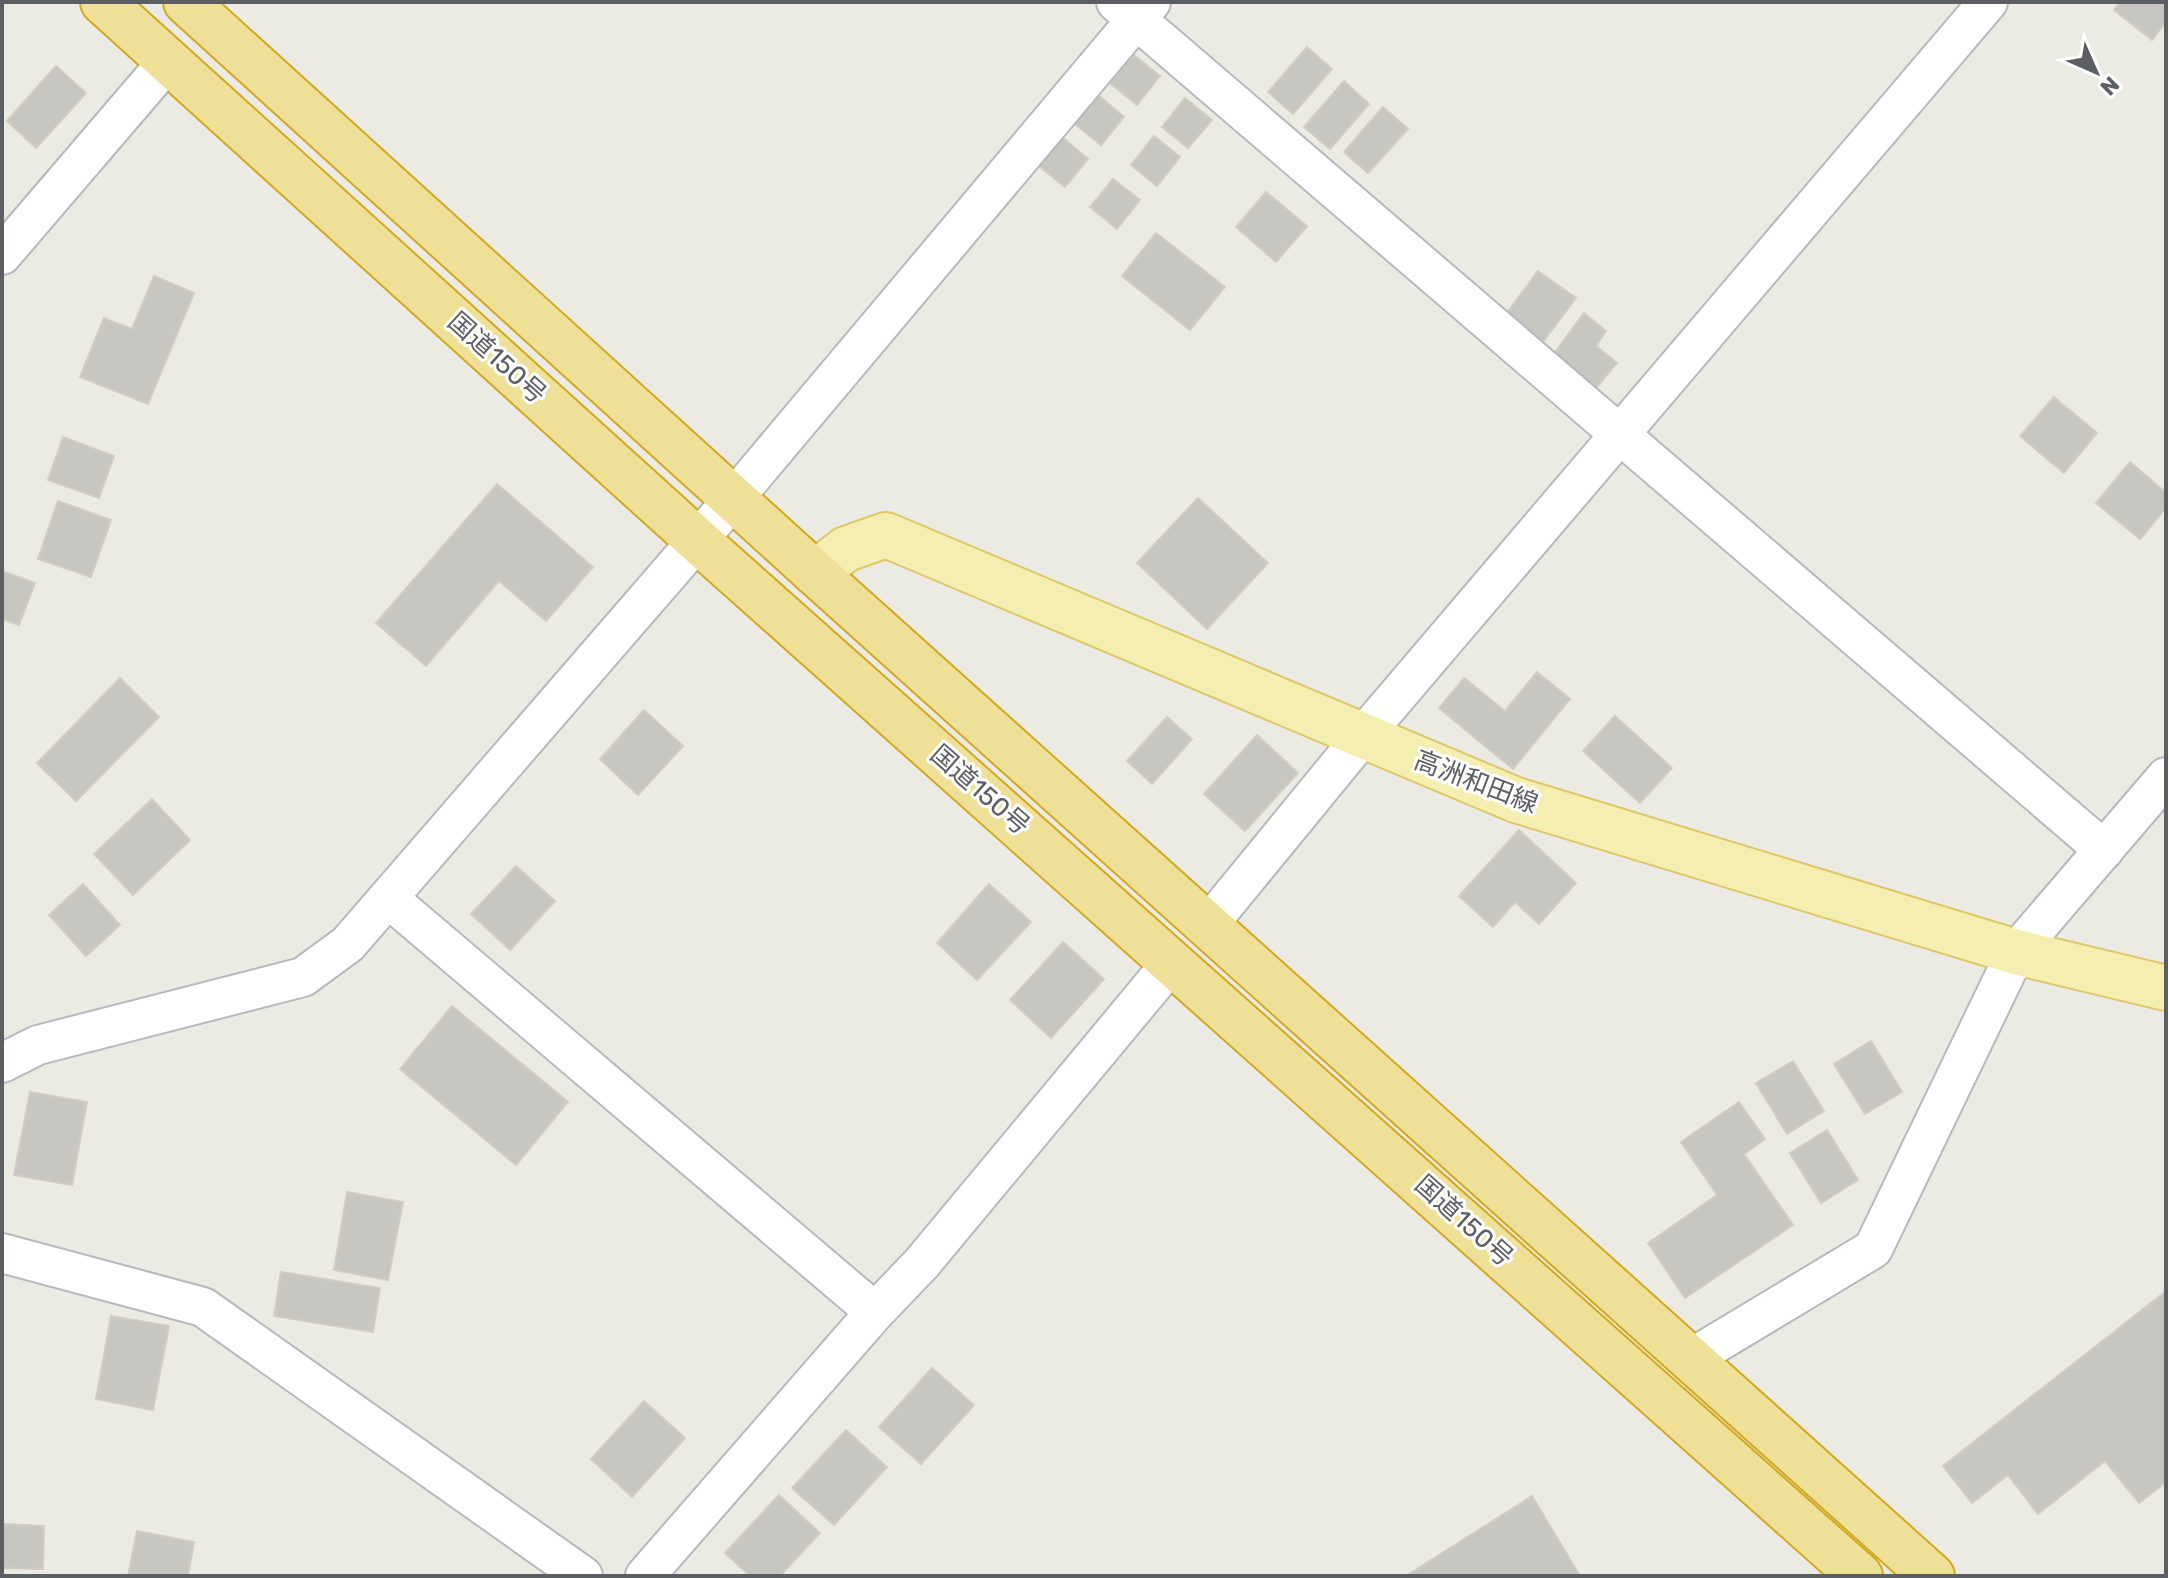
<svg xmlns="http://www.w3.org/2000/svg" width="2168" height="1578" font-family="Rubik,'Noto Sans JP',sans-serif">
<style>
.building{fill:#c7c6c0;stroke:#d0cdc2;stroke-width:2}
.lines{fill:none;stroke-linecap:round;stroke-linejoin:round}
.minor-casing{stroke:#b5b8bc;stroke-width:42}
.major-casing{stroke:#dec769;stroke-width:48}
.highway-casing{stroke:#d2a81d;stroke-width:48}
.minor{stroke:#fff;stroke-width:38}
.major{stroke:#f4efb0;stroke-width:44}
.highway{stroke:#efe097;stroke-width:44}
.labels{text-anchor:middle;dominant-baseline:central;stroke-width:6;stroke-linejoin:round;paint-order:stroke}
.street-label{font-size:26px;fill:#5b5e62;stroke:#fff}
</style>
<rect width="100%" height="100%" fill="#ecebe3"/>
<g class="building">
<path d="M2120,2H2166V22L2152,40L2114,10Z"/>
<path d="M1307,47L1332,69L1293,114L1268,92Z"/>
<path d="M1134,55L1160,76L1137,105L1110,83Z"/>
<path d="M56,66L86,93L36,148L7,121Z"/>
<path d="M1344,81L1369,104L1330,149L1304,127Z"/>
<path d="M1098,95L1124,117L1101,145L1075,124Z"/>
<path d="M1185,98L1212,120L1188,148L1162,127Z"/>
<path d="M1383,107L1408,129L1368,173L1344,152Z"/>
<path d="M1154,136L1180,157L1157,186L1131,165Z"/>
<path d="M1062,137L1088,159L1065,187L1038,165Z"/>
<path d="M1113,179L1140,200L1117,229L1090,207Z"/>
<path d="M1266,192L1307,226L1276,262L1236,227Z"/>
<path d="M1156,233L1225,287L1190,330L1122,276Z"/>
<path d="M1538,271L1576,298L1539,347L1503,318Z"/>
<path d="M154,276L194,293L148,404L80,377L104,318L132,329Z"/>
<path d="M1584,313L1606,331L1596,346L1617,363L1592,393L1550,359Z"/>
<path d="M2054,397L2097,433L2064,473L2020,436Z"/>
<path d="M63,437L114,456L99,498L48,480Z"/>
<path d="M2130,462L2166,493V508L2140,539L2096,503Z"/>
<path d="M497,484L593,567L546,621L499,581L426,666L376,623Z"/>
<path d="M1198,498L1268,563L1207,629L1137,563Z"/>
<path d="M58,501L111,520L91,577L38,559Z"/>
<path d="M2,571L35,583L19,625L2,619Z"/>
<path d="M1537,672L1570,699L1513,769L1439,708L1464,678L1505,711Z"/>
<path d="M120,678L159,717L76,801L37,763Z"/>
<path d="M644,710L683,746L638,795L600,759Z"/>
<path d="M1615,716L1672,768L1640,803L1583,751Z"/>
<path d="M1167,717L1192,739L1152,784L1127,761Z"/>
<path d="M1257,735L1298,773L1245,831L1204,794Z"/>
<path d="M152,799L190,840L133,895L94,854Z"/>
<path d="M1519,830L1576,883L1539,924L1515,902L1493,927L1459,896Z"/>
<path d="M516,866L555,901L510,950L471,914Z"/>
<path d="M83,884L120,925L86,956L49,915Z"/>
<path d="M989,884L1031,922L977,980L937,943Z"/>
<path d="M1063,942L1104,979L1051,1038L1010,1000Z"/>
<path d="M452,1006L568,1102L516,1165L400,1069Z"/>
<path d="M1871,1041L1902,1092L1865,1114L1834,1064Z"/>
<path d="M1793,1061L1824,1111L1787,1134L1756,1083Z"/>
<path d="M30,1092L87,1102L72,1185L14,1175Z"/>
<path d="M1739,1102L1765,1139L1744,1154L1793,1225L1685,1298L1648,1243L1717,1195L1681,1142Z"/>
<path d="M1827,1130L1858,1180L1821,1203L1790,1153Z"/>
<path d="M347,1192L403,1202L388,1280L334,1270Z"/>
<path d="M281,1272L380,1288L373,1332L274,1316Z"/>
<path d="M2166,1291V1482L2139,1503L2105,1461L2038,1514L2008,1475L1972,1503L1943,1466Z"/>
<path d="M111,1316L169,1326L153,1410L96,1399Z"/>
<path d="M932,1368L974,1405L921,1464L879,1427Z"/>
<path d="M644,1401L685,1438L632,1497L591,1459Z"/>
<path d="M846,1430L887,1467L834,1525L792,1488Z"/>
<path d="M779,1495L820,1533L780,1576H750L725,1553Z"/>
<path d="M1532,1496L1580,1576H1406Z"/>
<path d="M2,1524L44,1526L43,1569L2,1568Z"/>
<path d="M137,1531L194,1542L188,1576H128Z"/>
</g>
<g class="lines">
<defs>
<g id="minor">
<path d="M1116,2L2104,850"/>
<path d="M2,255L169,60"/>
<path d="M388,898L875,1312"/>
<path d="M1208,925L1362,737L1988,2"/>
<path d="M2,1063L38,1045L303,977L348,944L735,497L1151,2"/>
<path d="M2,1253L203,1307L583,1576"/>
<path d="M1690,1359L1873,1249L2016,952L2166,777"/>
<path d="M645,1576L875,1312L922,1263L1173,961"/>
</g>
<path id="major" d="M815,573L846,549L886,535L1516,800L2016,952L2166,988"/>
<g id="highway">
<path d="M103,2L697,540L1860,1576"/>
<path d="M186,2L815,573L1932,1576"/>
</g>
</defs>
<use href="#minor" class="minor-casing"/>
<use href="#major" class="major-casing"/>
<use href="#highway" class="highway-casing"/>
<use href="#minor" class="minor"/>
<use href="#major" class="major"/>
<use href="#highway" class="highway"/>
</g>
<g class="labels">
<g class="street-label">
<text transform="translate(497 358) rotate(42)">国道150号</text>
<text transform="translate(1476 782) rotate(21)">高洲和田線</text>
<text transform="translate(980 790) rotate(41)">国道150号</text>
<text transform="translate(1464 1221) rotate(42)">国道150号</text>
</g>
</g>
<rect width="2168" height="1578" fill="none" stroke="#5b5e62" stroke-width="8"/>
<g transform="translate(2096 72) rotate(135)" stroke="#ffffff" stroke-width="6" paint-order="stroke">
<path d="M0-6L14 30L0 20L-14 30Z" fill="#5b5e62"/>
<text y="-12" font-size="22" font-weight="bold" text-anchor="middle" fill="#5b5e62">N</text>
</g>
</svg>
